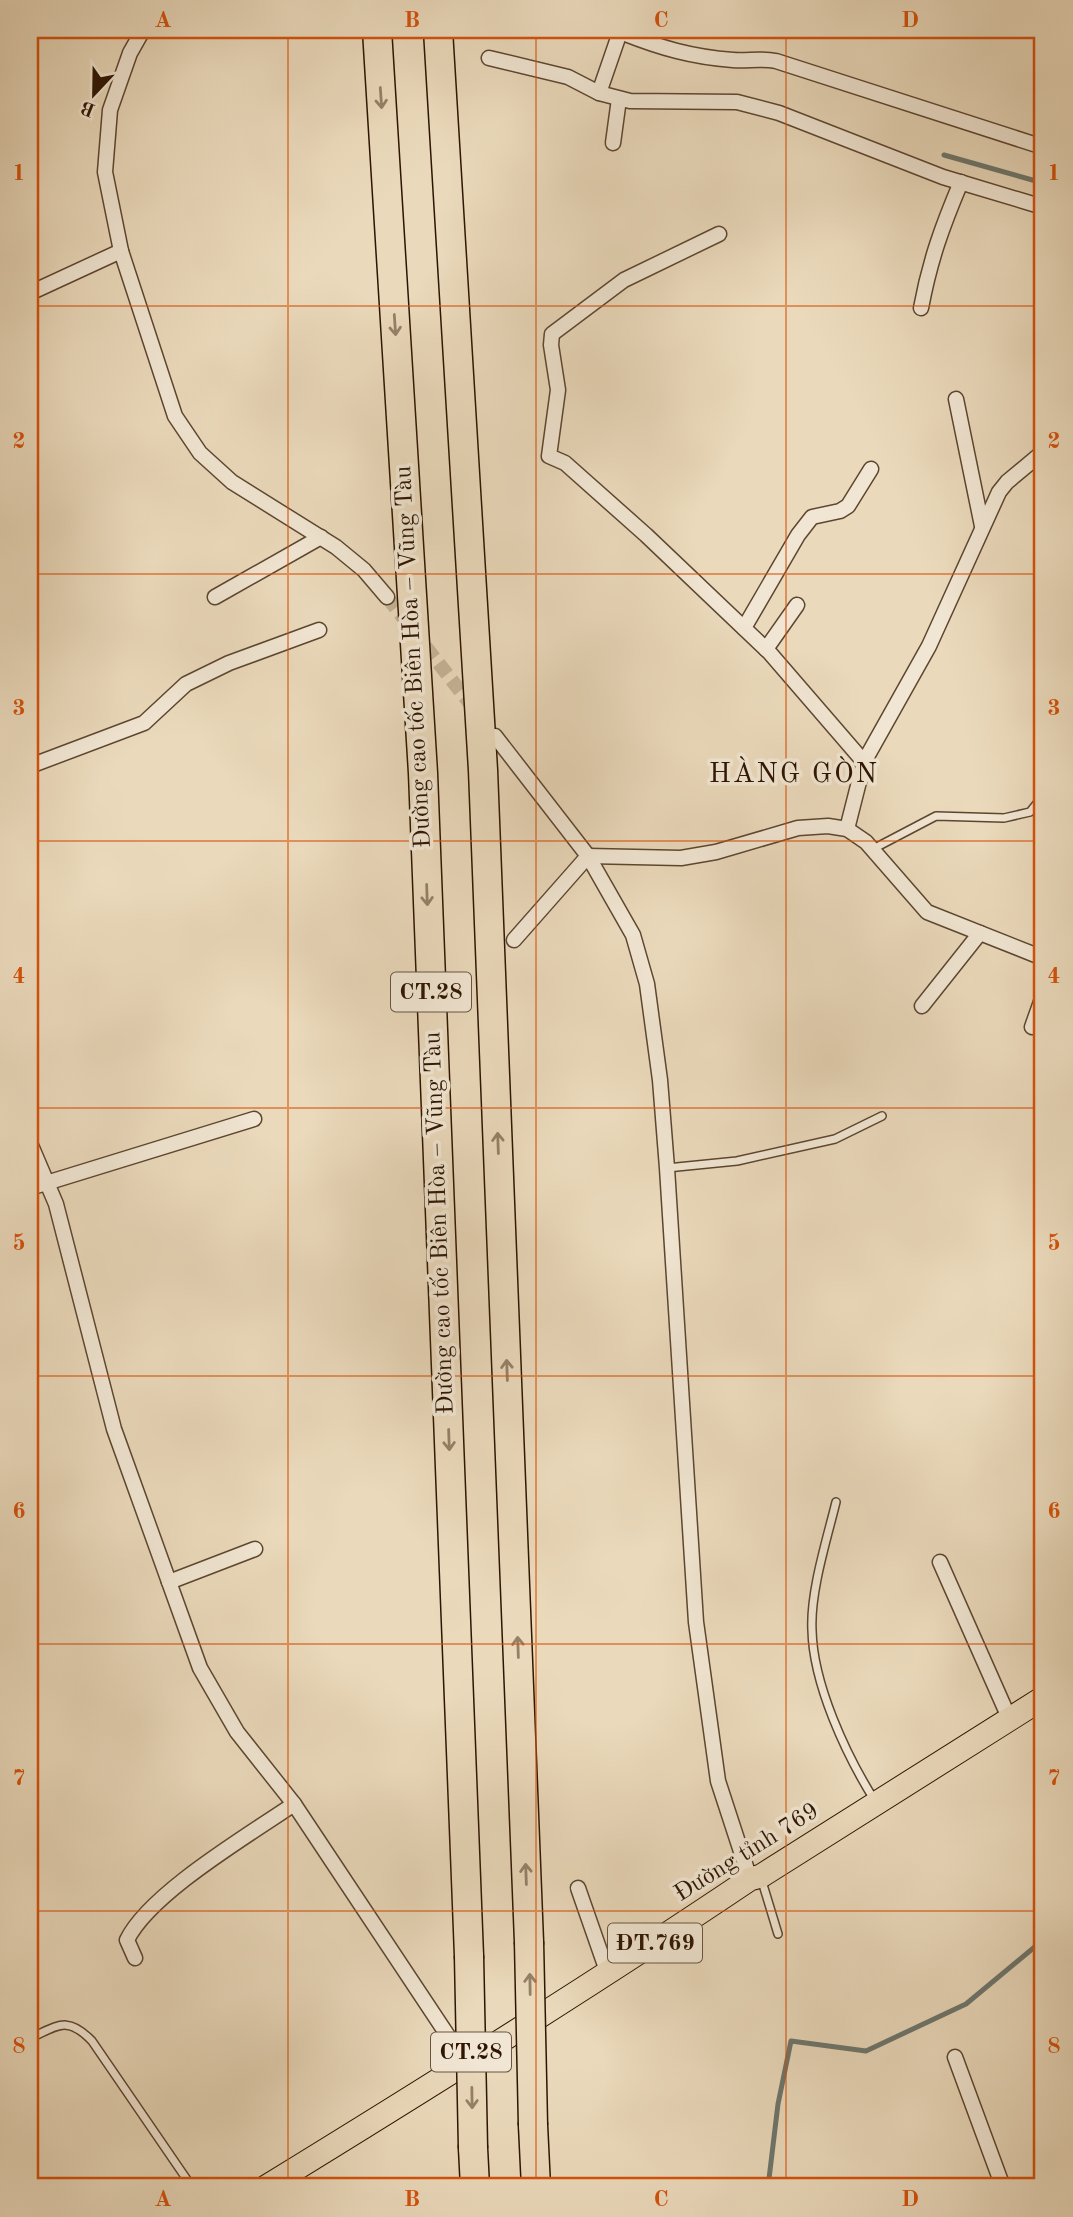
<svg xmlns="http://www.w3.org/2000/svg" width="1073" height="2217" font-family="'Old Standard TT',serif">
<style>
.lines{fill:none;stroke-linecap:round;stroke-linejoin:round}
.stream{stroke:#6e776e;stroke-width:5}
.minor-tunnel{stroke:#c4b296;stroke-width:14;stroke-dasharray:14 7;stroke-linecap:butt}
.service-casing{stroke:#5d4630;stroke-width:10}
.minor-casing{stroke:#5d4630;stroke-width:17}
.primary-casing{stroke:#2e1502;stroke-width:25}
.motorway-casing{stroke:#2e1502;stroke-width:31}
.service{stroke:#f1e6d3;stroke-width:7}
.minor{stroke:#f1e6d3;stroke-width:14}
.primary{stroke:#ead9bb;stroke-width:23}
.motorway{stroke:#ead9bb;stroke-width:28}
.motorway-bridge-casing{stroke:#2e1502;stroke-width:31;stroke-linecap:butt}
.motorway-bridge{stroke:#ead9bb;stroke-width:28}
.oneway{stroke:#958168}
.grid{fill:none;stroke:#d5520b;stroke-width:2;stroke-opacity:0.55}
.labels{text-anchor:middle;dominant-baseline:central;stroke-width:7;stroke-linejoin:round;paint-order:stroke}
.shield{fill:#f1e6d3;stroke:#685441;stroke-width:2}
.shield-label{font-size:23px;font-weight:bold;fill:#2e1502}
.street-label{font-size:24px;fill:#2e1502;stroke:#f1e6d3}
.quarter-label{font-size:28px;letter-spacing:2px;fill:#2e1502;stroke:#f1e6d3}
.neatline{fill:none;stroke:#d5520b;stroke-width:2.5}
.grid-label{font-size:23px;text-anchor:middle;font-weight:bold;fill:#d5520b}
</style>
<rect width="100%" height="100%" fill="#ead9bb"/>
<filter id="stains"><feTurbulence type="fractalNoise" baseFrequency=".00286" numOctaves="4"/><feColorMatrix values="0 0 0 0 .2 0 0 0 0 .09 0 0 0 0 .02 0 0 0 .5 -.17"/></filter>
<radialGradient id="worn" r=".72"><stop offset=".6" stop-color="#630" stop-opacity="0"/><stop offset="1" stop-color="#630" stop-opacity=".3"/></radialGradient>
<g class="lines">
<g class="stream">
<path d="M944,155L1043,183"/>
<path d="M768,2187L778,2104L791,2041L866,2051L966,2004L1043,1940"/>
</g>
<path class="minor-tunnel" d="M387,597L475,710"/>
<defs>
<g id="service">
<path d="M873,849L936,816L1004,818L1030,812L1043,796"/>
<path d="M667,1168L737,1161L835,1139L882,1116"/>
<path d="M836,1502C827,1539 810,1592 812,1630C813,1684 846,1755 875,1801"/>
<path d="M761,1878L778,1934"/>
<path d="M30,2038C58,2026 67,2015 92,2041L192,2187"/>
</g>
<g id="minor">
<path d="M143,30L130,53L110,110L105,172L121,251L175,416L200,453L232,482L336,547L364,570L387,597"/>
<path d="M489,58L568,77L599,93L630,101L737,102L779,113L943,177L1043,207"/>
<path d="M599,93L619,35L623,33C661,48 692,57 733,60C748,61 761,58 776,61L1043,147"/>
<path d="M613,143L619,99"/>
<path d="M719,234L624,280L552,334L551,345L558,390L549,456L565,463L646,535L769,652L864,762"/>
<path d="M30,293L121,251"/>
<path d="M921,308C930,260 942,227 961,182"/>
<path d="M956,399L982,526"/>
<path d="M215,597L321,537"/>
<path d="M744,628L798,535L812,517L840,511L848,506L871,469"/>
<path d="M766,649L797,605"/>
<path d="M495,736L588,856L633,935L647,984L660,1080L667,1168L696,1622L718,1781L750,1879"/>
<path d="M30,766L144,723L186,684L229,663L319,630"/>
<path d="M847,829L864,762L929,646L999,492L1007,482L1043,452"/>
<path d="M514,940L588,856L681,858L716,852L798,828L828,826L847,829L866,842L927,912L1043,958"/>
<path d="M922,1006L980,933"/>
<path d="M1032,1027L1043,996"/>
<path d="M30,1143L56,1204L114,1429L200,1668L237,1732L294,1804L466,2063"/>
<path d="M30,1188L254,1119"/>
<path d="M940,1562L1010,1720"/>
<path d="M169,1582L255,1549"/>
<path d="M578,1888L608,1974"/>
<path d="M135,1958L127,1940C150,1893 249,1835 294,1804"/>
<path d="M955,2057L1003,2187"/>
</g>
<path id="primary" d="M266,2187C429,2087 591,1986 750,1879L761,1876L1043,1698"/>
<g id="motorway">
<path d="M377,30L423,773L469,1956"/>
<path d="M438,30L483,770L529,1942"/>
<path d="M533,2125L536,2187"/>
<path d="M473,2148L475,2187"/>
</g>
</defs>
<use href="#service" class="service-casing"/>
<use href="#minor" class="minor-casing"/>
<use href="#primary" class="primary-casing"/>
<use href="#motorway" class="motorway-casing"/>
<use href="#service" class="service"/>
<use href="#minor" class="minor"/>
<use href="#primary" class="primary"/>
<use href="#motorway" class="motorway"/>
<defs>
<g id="motorway-bridge">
<path d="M529,1942L533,2125"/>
<path d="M469,1956L473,2148"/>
</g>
</defs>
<use href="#motorway-bridge" class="motorway-bridge-casing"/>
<use href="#motorway-bridge" class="motorway-bridge"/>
</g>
<defs><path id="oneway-shaft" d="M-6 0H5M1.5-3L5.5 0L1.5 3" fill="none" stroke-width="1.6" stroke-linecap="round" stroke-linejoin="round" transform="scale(1.75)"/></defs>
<g class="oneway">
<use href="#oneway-shaft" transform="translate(381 98) rotate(86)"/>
<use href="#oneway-shaft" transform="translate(395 325) rotate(86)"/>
<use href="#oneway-shaft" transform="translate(427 895) rotate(88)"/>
<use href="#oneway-shaft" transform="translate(498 1143) rotate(-92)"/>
<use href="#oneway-shaft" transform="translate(507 1370) rotate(-92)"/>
<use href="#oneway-shaft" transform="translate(449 1440) rotate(88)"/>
<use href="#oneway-shaft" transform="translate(518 1647) rotate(-92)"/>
<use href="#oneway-shaft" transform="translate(526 1874) rotate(-92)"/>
<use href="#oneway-shaft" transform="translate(530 1984) rotate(-91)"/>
<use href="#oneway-shaft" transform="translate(472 2098) rotate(89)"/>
</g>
<path class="grid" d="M288,30V2187M536,30V2187M786,30V2187M30,306H1043M30,574H1043M30,841H1043M30,1108H1043M30,1376H1043M30,1644H1043M30,1911H1043"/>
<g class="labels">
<g class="shield">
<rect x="391" y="972.5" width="80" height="39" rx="5"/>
<rect x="608" y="1923.5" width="94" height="39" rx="5"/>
<rect x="431" y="2032.5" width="80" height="39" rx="5"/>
</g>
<g class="shield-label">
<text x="431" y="992">CT.28</text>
<text x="655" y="1943">ĐT.769</text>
<text x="471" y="2052">CT.28</text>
</g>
<g class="street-label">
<text transform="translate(414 657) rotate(-93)">Đường cao tốc Biên Hòa – Vũng Tàu</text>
<text transform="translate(440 1223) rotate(-92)">Đường cao tốc Biên Hòa – Vũng Tàu</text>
<text transform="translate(747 1853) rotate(-32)">Đường tỉnh 769</text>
</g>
<g class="quarter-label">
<text x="794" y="775">HÀNG GÒN</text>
</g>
</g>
<rect width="1073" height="2217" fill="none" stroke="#ead9bb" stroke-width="77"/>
<g transform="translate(94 94) rotate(202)" stroke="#f1e6d3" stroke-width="5" paint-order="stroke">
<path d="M0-5L12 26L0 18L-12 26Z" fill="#2e1502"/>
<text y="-10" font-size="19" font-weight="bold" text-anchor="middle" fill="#2e1502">B</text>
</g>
<rect x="38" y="38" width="996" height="2140" class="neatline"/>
<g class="grid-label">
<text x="163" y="27">A</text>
<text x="412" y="27">B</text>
<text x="661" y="27">C</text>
<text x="910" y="27">D</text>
<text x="19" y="180">1</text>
<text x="1054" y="180">1</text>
<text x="19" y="448">2</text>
<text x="1054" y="448">2</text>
<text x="19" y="715">3</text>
<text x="1054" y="715">3</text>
<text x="19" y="983">4</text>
<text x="1054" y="983">4</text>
<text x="19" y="1250">5</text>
<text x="1054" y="1250">5</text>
<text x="19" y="1518">6</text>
<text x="1054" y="1518">6</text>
<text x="19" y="1785">7</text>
<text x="1054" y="1785">7</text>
<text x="19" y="2053">8</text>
<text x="1054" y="2053">8</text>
<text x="163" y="2206">A</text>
<text x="412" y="2206">B</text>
<text x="661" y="2206">C</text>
<text x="910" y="2206">D</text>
</g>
<rect width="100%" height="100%" filter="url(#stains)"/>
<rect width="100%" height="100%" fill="url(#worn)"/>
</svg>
